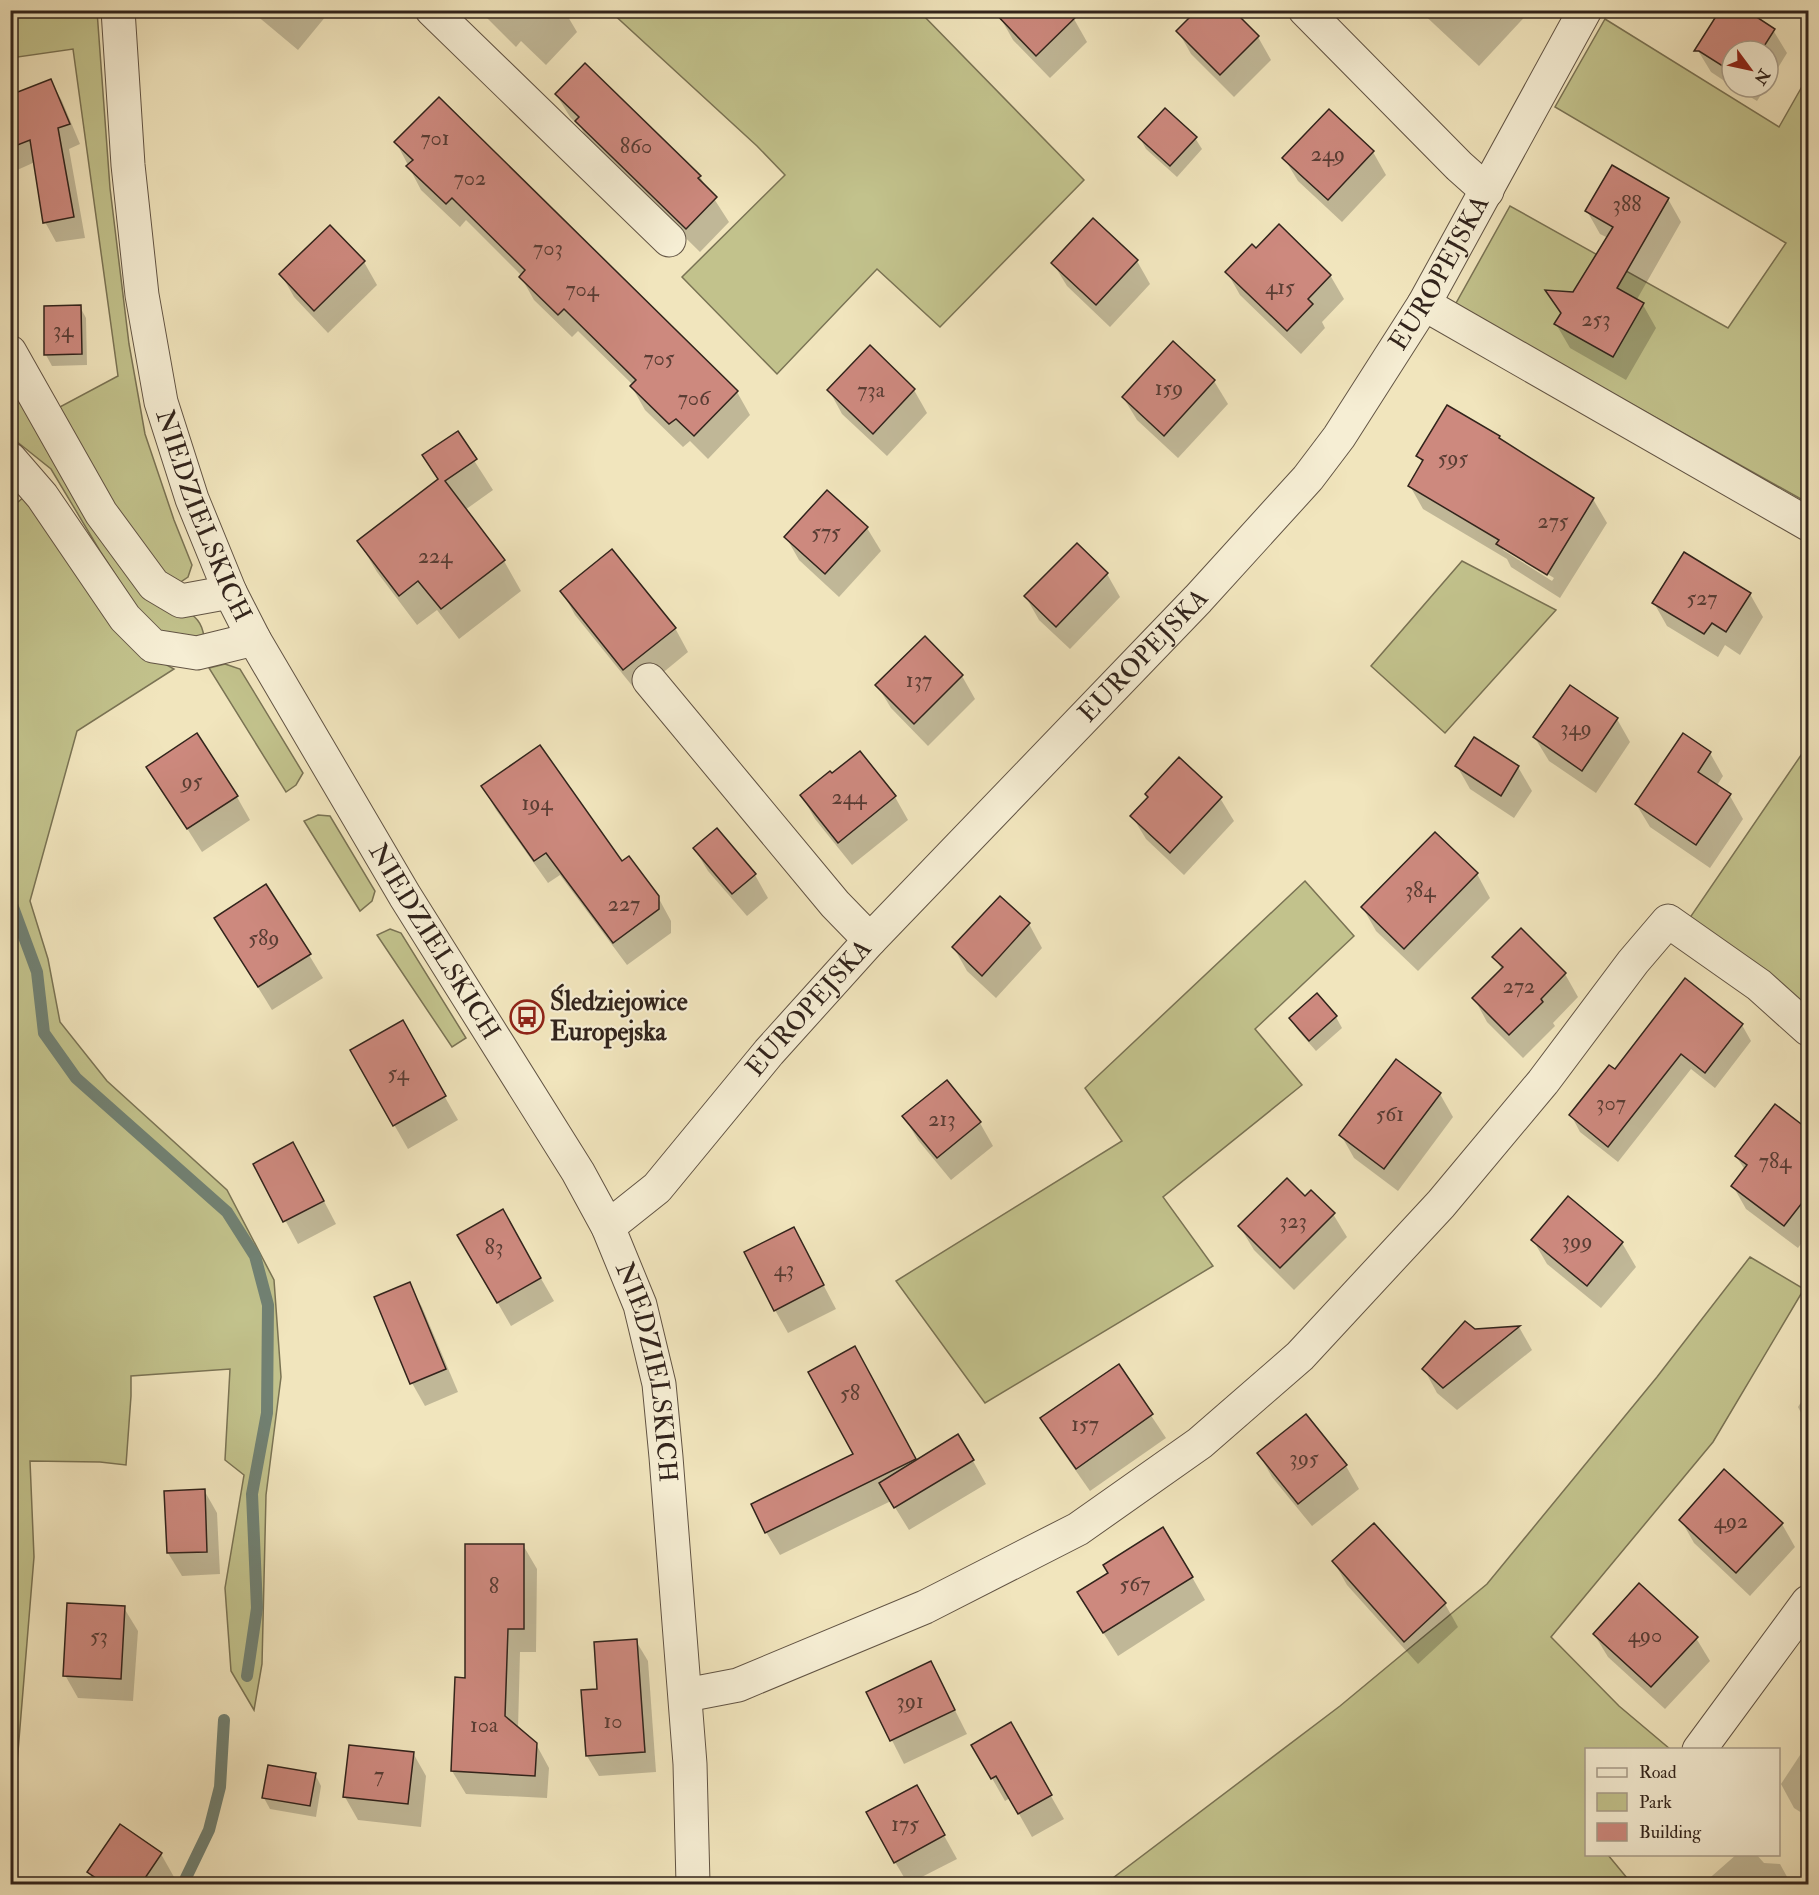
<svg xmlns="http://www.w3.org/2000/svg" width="1819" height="1895" font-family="'IM FELL Double Pica',serif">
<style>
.green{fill:#c2c28c;stroke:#7a7354;stroke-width:1.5}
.shadow{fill:#0003;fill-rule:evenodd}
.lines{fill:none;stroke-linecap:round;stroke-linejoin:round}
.stream{stroke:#718173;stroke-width:12}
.building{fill:#cd897e;stroke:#32241c;stroke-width:1.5}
.minor-casing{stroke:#625444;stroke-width:35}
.minor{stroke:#f6eed4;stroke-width:33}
.labels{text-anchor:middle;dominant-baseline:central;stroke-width:4.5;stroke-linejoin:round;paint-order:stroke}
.number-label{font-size:22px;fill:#593d34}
.street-label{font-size:26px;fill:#32241c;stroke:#f6eed4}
.poi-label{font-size:26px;font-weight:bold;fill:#32241c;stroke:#f6eed4;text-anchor:start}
</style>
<rect width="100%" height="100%" fill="#f1e5bd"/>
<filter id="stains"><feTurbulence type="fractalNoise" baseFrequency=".00333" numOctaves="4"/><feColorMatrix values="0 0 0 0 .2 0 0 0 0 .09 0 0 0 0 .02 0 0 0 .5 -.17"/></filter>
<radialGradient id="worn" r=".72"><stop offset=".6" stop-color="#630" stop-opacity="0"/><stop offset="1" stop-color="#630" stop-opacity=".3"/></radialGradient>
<g class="green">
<path d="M10,11H97L110,188L129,344L145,434L174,520L192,565L188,577L179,583L149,562L56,409L118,376L73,49L11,58Z"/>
<path d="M610,11H919L1084,180L940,327L877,269L777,374L682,277L785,175L757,146Z"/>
<path d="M1605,19L1779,127L1808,76V503L1455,305L1510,206L1728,328L1786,243L1555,107Z"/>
<path d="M10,378L183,608C196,617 202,622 204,637L196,644L152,631L100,551L51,469L11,437Z"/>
<path d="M25,496L140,650L174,669L77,731L30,901L48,959L60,1022L107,1081L227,1190L274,1280L281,1377L266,1495L262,1664L254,1710L231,1671L225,1588L244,1475L225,1460L230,1369L131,1376V1396L126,1465L100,1462L30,1461L34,1557L15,1788L11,1784L10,509Z"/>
<path d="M1462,561L1556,610L1445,733L1371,666Z"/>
<path d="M225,664L240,669L303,773L296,785L286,792L209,668Z"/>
<path d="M1808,745V1008L1689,919Z"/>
<path d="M318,815L330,816L375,891L372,901L360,911L304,821Z"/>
<path d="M1305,881L1354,936L1255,1029L1302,1085L1163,1197L1213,1266L985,1403L896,1281L1122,1141L1085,1088Z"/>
<path d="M390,929L401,933L466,1038L452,1047L377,935Z"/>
<path d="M1750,1257L1804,1289L1713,1442L1551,1637L1619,1706L1670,1749L1586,1750V1854L1608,1855L1632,1884H1105L1340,1706L1487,1584L1657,1377Z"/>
</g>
<g class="shadow">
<path d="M250,10H331L298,50Z"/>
<path d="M479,10H564L577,32L546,65L521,41L516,47Z"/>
<path d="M1065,10L1074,19L1087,42L1050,78L1013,40L1000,17Z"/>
<path d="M1419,10H1531L1479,66Z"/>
<path d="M1773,30L1787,53L1768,84V51H1732V86L1711,72L1697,49Z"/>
<path d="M1178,31L1258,37L1271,60L1234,97L1191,54Z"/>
<path d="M51,81L62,101L80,144L69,149L85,238L56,242L45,222L35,162L15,171L10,164V97Z"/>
<path d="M1734,87H1766L1757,101Z"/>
<path d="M556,94L700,177L729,222L700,252L590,144L581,128L570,117Z"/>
<path d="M1140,138H1195L1202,149L1177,177L1146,149Z"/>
<path d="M396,142L737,392L750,415L708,459L690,441L683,447L645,410L632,387L633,385L578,331L572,337L534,300L521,277L522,276L466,220L460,227L421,190Z"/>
<path d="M1373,152L1386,175L1342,222L1298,181L1284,158Z"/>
<path d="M1668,199L1681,222L1636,301L1643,305L1656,328L1626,380L1570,348L1556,324L1561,315L1548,292L1574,293L1608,238L1600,234L1587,211Z"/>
<path d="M330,227L364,262L377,285L328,333L294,297L281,274Z"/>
<path d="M1256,250L1330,275L1344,299L1322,322L1325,328L1301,354L1240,295L1227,272Z"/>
<path d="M1137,261L1150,284L1110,327L1067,286L1053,263Z"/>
<path d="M80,307L86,318L87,365L52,366L46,355Z"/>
<path d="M1173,343L1214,381L1228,404L1178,458L1137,420L1123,397Z"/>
<path d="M829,390H914L927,413L887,456L842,414Z"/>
<path d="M457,434L493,490L465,510L504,561L521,591L459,639L437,610L417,625L377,572L359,542L439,480L424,456Z"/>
<path d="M1499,438L1501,441L1593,499L1607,523L1560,598L1511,567L1507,559L1423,509L1410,486L1423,464L1418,456ZM1502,546L1554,578L1552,581L1503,550Z"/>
<path d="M828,492L867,528L881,551L839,597L799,560L786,537Z"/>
<path d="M1107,574L1120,597L1070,649L1039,620L1026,597Z"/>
<path d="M562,591L675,628L688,652L638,693L575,615Z"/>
<path d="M1750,594L1763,617L1740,655L1725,645L1718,657L1667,626L1654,603Z"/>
<path d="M925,638L962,676L975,699L928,746L891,708L877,685Z"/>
<path d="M1617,719L1630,742L1596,793L1549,761L1535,738Z"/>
<path d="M1475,739L1518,767L1532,791L1514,818L1470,789L1457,766Z"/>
<path d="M860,753L895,797L908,820L852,865L815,819L802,796Z"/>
<path d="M1710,753L1723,776L1716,787L1730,796L1743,819L1710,868L1650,827L1636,804Z"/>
<path d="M148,767L237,797L250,820L202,852Z"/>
<path d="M483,787L622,864L658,897L671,921V933L627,965L560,875L548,883L496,810Z"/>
<path d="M1220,798L1234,821L1184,875L1146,839L1132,816Z"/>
<path d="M1435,834L1477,874L1490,898L1418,971L1376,931L1363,908Z"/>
<path d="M694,848L755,875L768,898L747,916L708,871Z"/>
<path d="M1000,898L1029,924L1042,948L996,998L967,971L954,948Z"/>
<path d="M229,941L309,955L323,978L272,1010Z"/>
<path d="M1494,957L1565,974L1578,997L1553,1023L1555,1026L1523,1058L1487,1022L1474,998L1502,970Z"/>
<path d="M1336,1017L1342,1028L1316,1051L1297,1029L1290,1018Z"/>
<path d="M402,1022L458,1120L408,1149L352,1051Z"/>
<path d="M1742,1025L1751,1041L1715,1088L1691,1069L1618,1162L1580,1132L1571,1115L1616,1071Z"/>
<path d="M1440,1094L1453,1117L1398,1191L1354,1158L1341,1135Z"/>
<path d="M904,1117L980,1123L993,1146L951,1180L918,1140Z"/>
<path d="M1808,1117V1234L1798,1248L1746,1209L1733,1186L1745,1170L1736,1156L1801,1126Z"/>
<path d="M255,1164L306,1167L336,1224L298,1244Z"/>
<path d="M1305,1198L1333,1214L1347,1237L1294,1290L1254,1250L1240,1227Z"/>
<path d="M1568,1198L1622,1243L1636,1267L1601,1308L1547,1264L1533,1240Z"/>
<path d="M502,1211L554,1301L511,1326L459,1236Z"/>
<path d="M794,1229L836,1309L788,1333L775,1310Z"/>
<path d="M409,1284L422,1307L458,1392L425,1406L412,1383Z"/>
<path d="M1519,1327L1532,1350L1457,1410L1437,1393L1424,1369L1475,1331Z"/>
<path d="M1118,1366L1166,1438L1090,1491L1055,1441L1042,1418Z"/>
<path d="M868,1371L916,1461H973L986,1484L909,1530L891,1501L780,1555L766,1532L855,1455Z"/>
<path d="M1808,1391V1426L1798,1407Z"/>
<path d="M1259,1454L1346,1466L1359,1489L1312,1526L1272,1477Z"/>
<path d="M204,1490L217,1513L220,1574L182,1576L168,1553Z"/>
<path d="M1681,1520L1782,1524L1795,1547L1750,1596L1694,1543Z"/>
<path d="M1374,1525L1445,1604L1458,1627L1418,1664L1347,1585L1334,1562Z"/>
<path d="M523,1545L537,1569L536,1652H520L518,1729L536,1744L549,1768L547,1798L466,1794L452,1771L466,1679Z"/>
<path d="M1109,1573L1192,1577L1205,1600L1118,1656L1092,1615Z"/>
<path d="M124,1608L138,1631L133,1701L78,1698L65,1675Z"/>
<path d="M1594,1634L1696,1638L1710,1661L1665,1709L1608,1657Z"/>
<path d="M636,1641L648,1661L656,1772L599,1776L587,1756Z"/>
<path d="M931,1663L967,1734L904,1764L868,1693Z"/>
<path d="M1010,1724L1064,1819L1032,1837L1010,1798L1005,1801L973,1745Z"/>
<path d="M1808,1743V1817L1794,1808L1781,1784Z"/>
<path d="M413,1753L426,1776L421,1827L358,1820L345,1797Z"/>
<path d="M315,1774L321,1786L316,1817L270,1809L264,1798Z"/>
<path d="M930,1810L957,1859L908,1884L895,1862Z"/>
<path d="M161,1854L174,1877L169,1884H96L89,1873Z"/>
<path d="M1737,1854H1756L1764,1863L1780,1864L1791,1884H1705L1704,1883Z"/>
</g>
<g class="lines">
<g class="stream">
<path d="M10,899L37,972L44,1033L76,1078L227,1212L255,1256L268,1305L267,1413L252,1494L257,1608L247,1676"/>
<path d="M183,1884L209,1830L220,1787L224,1720"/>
</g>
</g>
<g class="building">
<path d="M992,10H1083L1036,56Z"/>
<path d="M1197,10H1233L1259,36L1220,75L1176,31Z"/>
<path d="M1720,10H1746L1775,29L1761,51H1732V72L1699,51H1694Z"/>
<path d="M585,63L701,176L698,178L717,197L686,229L575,121L579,117L555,94Z"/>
<path d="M51,79L70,124L58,128L74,217L43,223L30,140L10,148V95Z"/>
<path d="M439,97L738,391L694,436L676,419L669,424L630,386L636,380L564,309L558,315L519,277L525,270L452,198L446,204L406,166L413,160L394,142Z"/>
<path d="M1165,108L1197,137L1170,166L1138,137Z"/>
<path d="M1329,109L1374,151L1328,200L1282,158Z"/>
<path d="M1612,165L1669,198L1617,288L1644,303L1613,357L1554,324L1561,313L1545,290L1573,292L1613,227L1585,211Z"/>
<path d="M1093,218L1138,260L1096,305L1051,263Z"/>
<path d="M1279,224L1331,275L1308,299L1313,304L1287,331L1225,272L1252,244L1256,248Z"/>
<path d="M330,225L365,261L314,311L279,274Z"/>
<path d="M81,305L82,354L44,355V306Z"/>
<path d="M1173,341L1215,380L1164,436L1122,397Z"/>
<path d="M870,345L915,389L873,434L827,390Z"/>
<path d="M1447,405L1500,436L1499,438L1594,498L1547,575L1496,544L1499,540L1408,486L1423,460L1416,456Z"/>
<path d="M458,431L477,459L445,481L505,560L441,609L418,581L399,596L357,541L438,479L422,455Z"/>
<path d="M827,490L868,527L825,574L784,537Z"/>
<path d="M1077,543L1108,573L1056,627L1024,596Z"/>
<path d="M612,549L676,628L623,670L560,591Z"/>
<path d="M1684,552L1751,593L1726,632L1712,623L1704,634L1652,603Z"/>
<path d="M925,636L963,675L914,724L875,685Z"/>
<path d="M1570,685L1618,718L1582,771L1533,737Z"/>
<path d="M197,733L238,796L187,829L146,767Z"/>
<path d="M1683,733L1711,752L1698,772L1731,794L1696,845L1635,804Z"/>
<path d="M1474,737L1519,766L1501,796L1455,766Z"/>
<path d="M540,745L622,861L629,856L659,896V909L613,943L546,853L534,861L481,786Z"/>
<path d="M860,751L896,796L838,843L800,795L830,771L832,773Z"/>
<path d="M1179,757L1222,797L1170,853L1130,816L1148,797L1145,794Z"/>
<path d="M717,828L756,874L732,894L693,848Z"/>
<path d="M1435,832L1478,873L1404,949L1361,907Z"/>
<path d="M266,884L311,954L258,987L214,918Z"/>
<path d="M1000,896L1030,923L982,976L952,947Z"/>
<path d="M1521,928L1566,973L1541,999L1543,1002L1509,1035L1472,998L1503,967L1492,957Z"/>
<path d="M1685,978L1743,1024L1705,1073L1681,1054L1608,1147L1569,1115L1609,1065L1615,1069Z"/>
<path d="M1317,993L1337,1016L1309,1041L1289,1018Z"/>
<path d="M403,1020L446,1096L393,1126L350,1050Z"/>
<path d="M1396,1059L1441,1093L1384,1169L1339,1135Z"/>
<path d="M947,1080L981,1122L937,1158L902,1116Z"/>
<path d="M1775,1104L1809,1130V1194L1784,1226L1731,1186L1747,1165L1735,1156Z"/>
<path d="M293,1142L324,1201L283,1222L253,1164Z"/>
<path d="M1287,1178L1305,1196L1311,1190L1335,1213L1280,1268L1238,1226Z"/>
<path d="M1568,1196L1623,1242L1587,1286L1531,1240Z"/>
<path d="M503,1209L541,1278L497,1303L457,1235Z"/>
<path d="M794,1227L824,1285L774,1311L744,1252Z"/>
<path d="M410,1282L446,1369L410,1384L374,1297Z"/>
<path d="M1465,1321L1475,1329L1520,1326L1443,1388L1422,1369Z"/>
<path d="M855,1346L916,1459L765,1533L751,1504L853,1454L808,1372Z"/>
<path d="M1119,1364L1153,1414L1076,1469L1040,1418Z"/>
<path d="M1306,1414L1347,1465L1298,1504L1257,1453Z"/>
<path d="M958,1434L974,1460L894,1508L879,1483Z"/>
<path d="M1724,1469L1783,1523L1736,1573L1679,1520Z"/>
<path d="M205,1489L207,1552L167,1553L164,1491Z"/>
<path d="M1374,1523L1446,1603L1404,1642L1332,1561Z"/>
<path d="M1163,1527L1193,1577L1103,1633L1077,1592L1108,1573L1103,1565Z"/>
<path d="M465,1544H524V1629H508L505,1716L537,1743L535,1776L451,1771L455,1677L465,1678Z"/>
<path d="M1639,1583L1698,1637L1651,1687L1593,1634Z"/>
<path d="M67,1603L125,1606L121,1679L63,1676Z"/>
<path d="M637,1639L645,1752L586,1756L581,1690L597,1689L594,1642Z"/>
<path d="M931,1661L955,1710L890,1741L866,1692Z"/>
<path d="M1011,1722L1052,1795L1018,1814L996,1776L991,1779L971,1745Z"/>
<path d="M349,1745L414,1752L408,1804L343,1797Z"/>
<path d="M268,1765L316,1773L310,1806L262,1798Z"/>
<path d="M917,1785L945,1835L894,1863L866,1812Z"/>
<path d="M120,1824L162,1853L141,1884H105L87,1872Z"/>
</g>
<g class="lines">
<defs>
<g id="minor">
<path id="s1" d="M118,10L128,165L142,295L161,402L192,499L230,592L254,639L405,896L578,1172L608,1227L640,1305L659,1384L666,1457L690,1764L693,1884"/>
<path d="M432,10L669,240"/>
<path d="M1305,10L1459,166L1487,191"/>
<path d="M1424,304L1808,524"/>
<path d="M10,352L101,513L154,585L181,601L230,592"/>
<path d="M10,459L42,496L125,618L153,646L197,653L254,639"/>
<path d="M649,680L835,904L870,940"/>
<path id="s2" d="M608,1227L657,1188L769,1052L870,940L1198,599L1308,478L1339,437L1424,304L1585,10"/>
<path d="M686,1695L738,1685L925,1607L1078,1529L1200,1443L1300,1356L1441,1204L1543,1082L1633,962L1668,921L1759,985L1808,1029"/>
<path d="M1699,1750L1808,1602"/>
</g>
</defs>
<use href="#minor" class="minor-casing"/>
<use href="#minor" class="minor"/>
</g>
<defs>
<symbol id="bus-ring" viewBox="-11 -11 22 22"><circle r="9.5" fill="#f6eed4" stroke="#8f2418" stroke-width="1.5"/><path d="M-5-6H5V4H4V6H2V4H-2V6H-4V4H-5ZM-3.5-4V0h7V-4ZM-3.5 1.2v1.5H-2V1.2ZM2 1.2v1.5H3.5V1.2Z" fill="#8f2418"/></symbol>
</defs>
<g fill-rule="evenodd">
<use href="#bus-ring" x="508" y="998" width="38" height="38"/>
</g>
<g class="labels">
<g class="number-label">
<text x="435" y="138">701</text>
<text x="636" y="146">860</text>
<text x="1328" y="154">249</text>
<text x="470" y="178">702</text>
<text x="1627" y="204">388</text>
<text x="548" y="248">703</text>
<text x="1280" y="287">415</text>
<text x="582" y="289">704</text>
<text x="1596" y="319">253</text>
<text x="63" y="330">34</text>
<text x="659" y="358">705</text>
<text x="1169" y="388">159</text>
<text x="871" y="390">73a</text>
<text x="694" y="398">706</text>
<text x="1453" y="458">595</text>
<text x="1553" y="521">275</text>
<text x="826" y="532">575</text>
<text x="435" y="556">224</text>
<text x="1702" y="598">527</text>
<text x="919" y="680">137</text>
<text x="1576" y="728">349</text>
<text x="192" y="781">95</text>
<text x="849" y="797">244</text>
<text x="537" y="803">194</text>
<text x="1420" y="890">384</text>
<text x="624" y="904">227</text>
<text x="264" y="938">589</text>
<text x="1519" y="986">272</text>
<text x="398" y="1073">54</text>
<text x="1611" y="1103">307</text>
<text x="1390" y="1114">561</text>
<text x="942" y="1119">213</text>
<text x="1775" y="1161">784</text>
<text x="1293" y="1221">323</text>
<text x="1577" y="1241">399</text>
<text x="494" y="1247">83</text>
<text x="784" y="1269">43</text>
<text x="850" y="1393">58</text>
<text x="1085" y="1424">157</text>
<text x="1304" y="1458">395</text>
<text x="1731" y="1521">492</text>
<text x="1135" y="1584">567</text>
<text x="494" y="1586">8</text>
<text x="1645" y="1635">490</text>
<text x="99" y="1636">53</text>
<text x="910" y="1701">391</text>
<text x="613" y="1721">10</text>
<text x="484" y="1725">10a</text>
<text x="379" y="1775">7</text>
<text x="905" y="1824">175</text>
</g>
<g class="street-label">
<text stroke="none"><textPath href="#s2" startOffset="1270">EUROPEJSKA</textPath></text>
<text stroke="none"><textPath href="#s1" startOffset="516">NIEDZIELSKICH</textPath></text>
<text stroke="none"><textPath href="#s2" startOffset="784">EUROPEJSKA</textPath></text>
<text stroke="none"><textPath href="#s1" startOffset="1002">NIEDZIELSKICH</textPath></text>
<text stroke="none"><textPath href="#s2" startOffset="298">EUROPEJSKA</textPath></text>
<text stroke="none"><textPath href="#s1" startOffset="1488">NIEDZIELSKICH</textPath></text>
</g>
<g class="poi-label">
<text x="550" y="1002">Śledziejowice<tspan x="550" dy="30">Europejska</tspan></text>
</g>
</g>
<rect width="1819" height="1895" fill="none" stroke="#f1e5bd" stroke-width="36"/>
<rect x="12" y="12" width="1795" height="1871" fill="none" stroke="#32241c" stroke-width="3"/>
<rect x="18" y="18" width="1783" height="1859" fill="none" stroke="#32241c" stroke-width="1.5"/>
<rect x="1585" y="1748" width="195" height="108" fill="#f6eed4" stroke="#a89d8a" stroke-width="1.5"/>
<rect x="1597" y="1768" width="30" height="9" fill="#f6eed4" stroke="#a89d8a" stroke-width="1.5"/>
<text x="1639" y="1778" font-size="18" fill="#32241c">Road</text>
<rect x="1597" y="1793" width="30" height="18" fill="#c2c28c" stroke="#a89d8a" stroke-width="1.5"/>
<text x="1639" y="1808" font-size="18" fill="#32241c">Park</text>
<rect x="1597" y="1823" width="30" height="18" fill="#cd897e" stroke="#a89d8a" stroke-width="1.5"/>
<text x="1639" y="1838" font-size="18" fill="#32241c">Building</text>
<g transform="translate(1750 69) rotate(123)"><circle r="28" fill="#f6eed4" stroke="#a89d8a" stroke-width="1.5"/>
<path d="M0-4.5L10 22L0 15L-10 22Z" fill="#8f2418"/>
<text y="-9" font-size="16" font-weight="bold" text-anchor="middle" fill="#32241c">N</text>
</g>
<rect width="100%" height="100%" filter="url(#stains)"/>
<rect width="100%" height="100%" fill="url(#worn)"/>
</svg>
